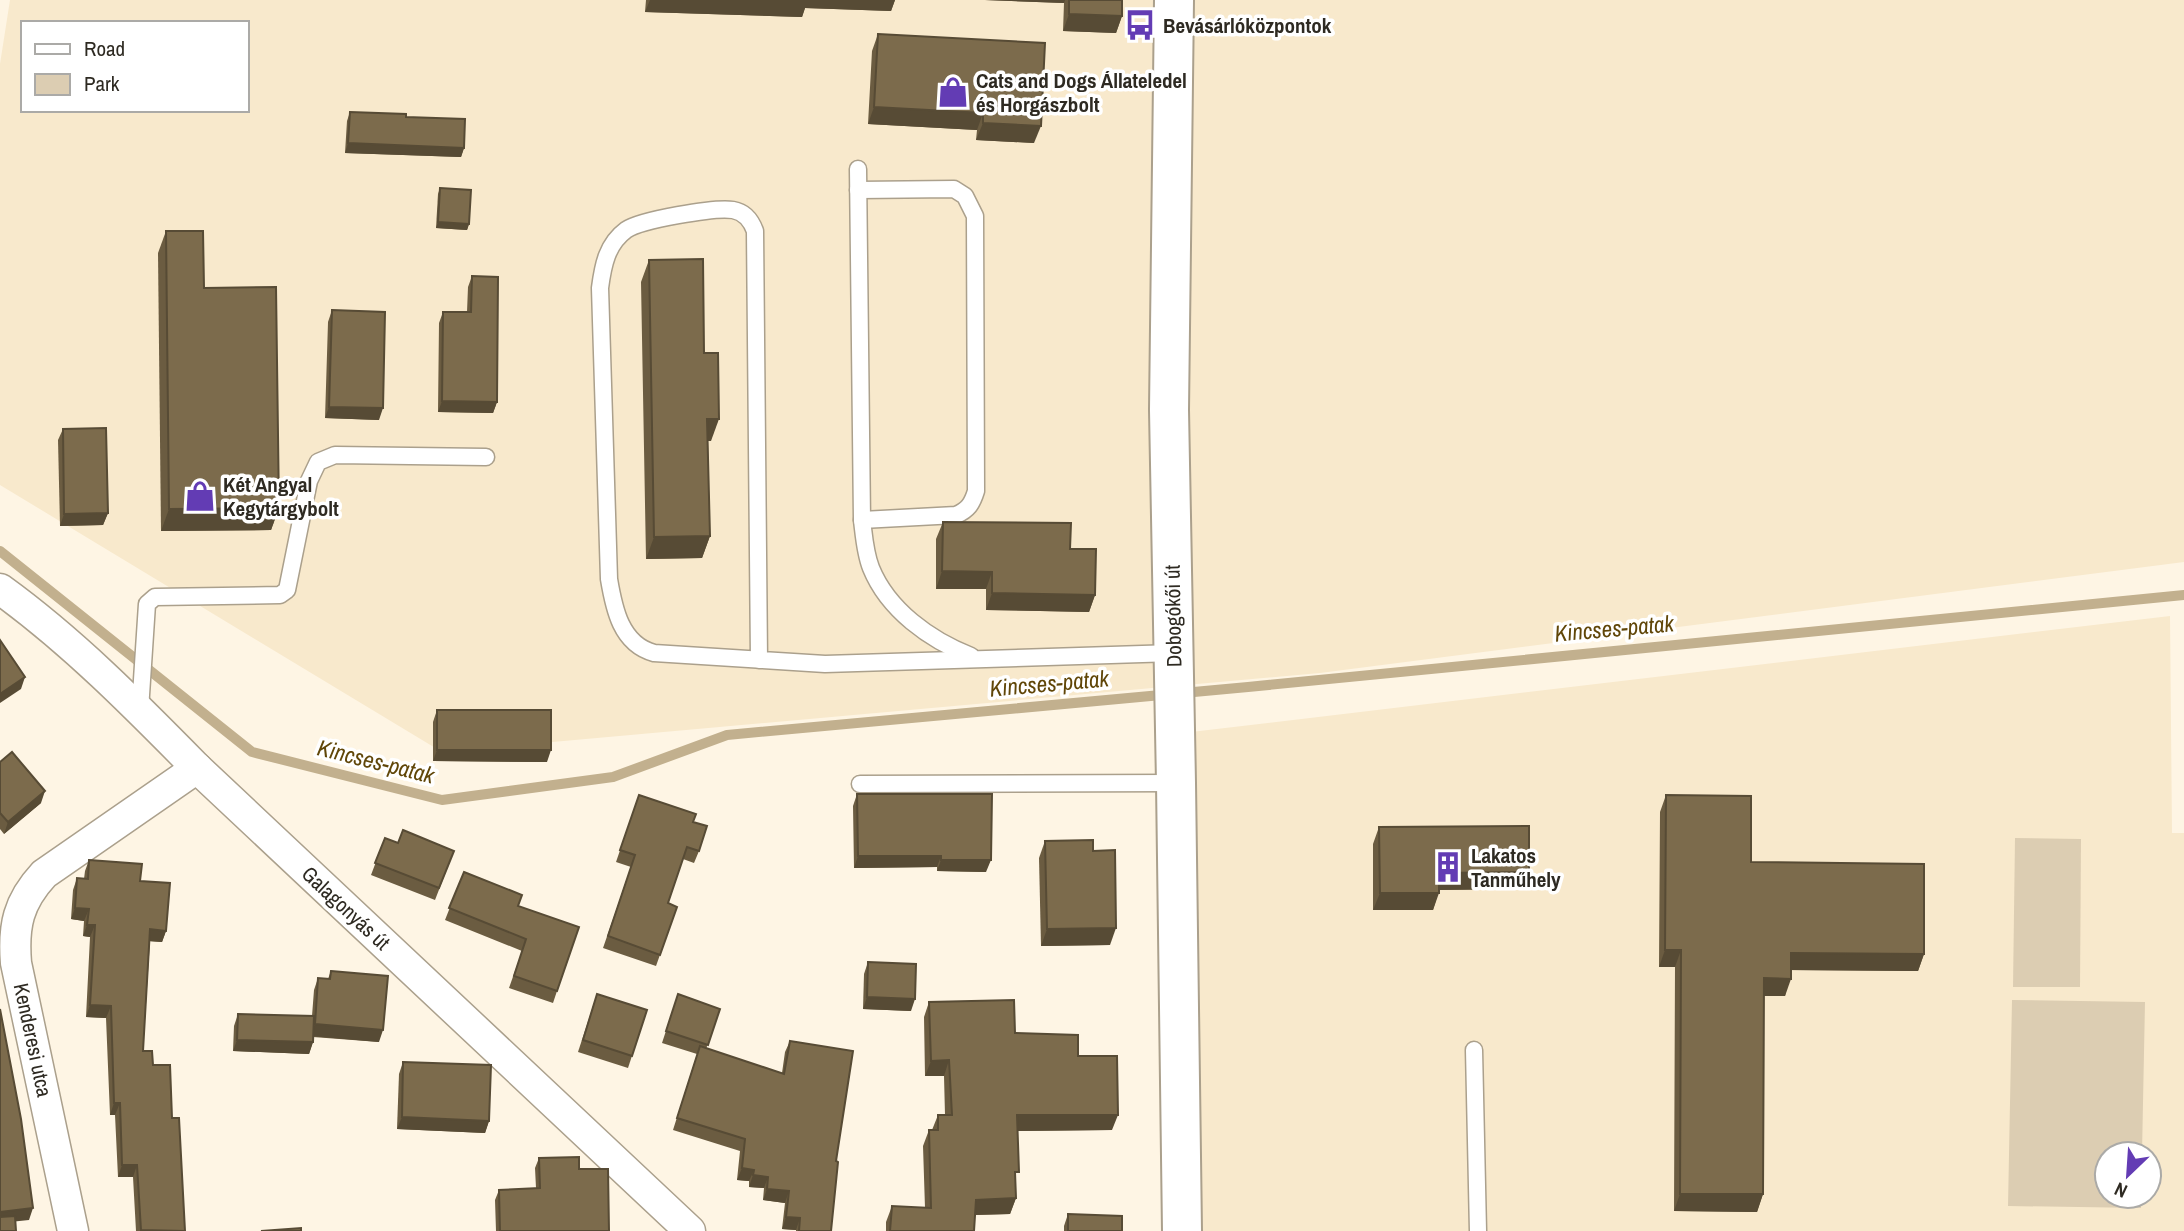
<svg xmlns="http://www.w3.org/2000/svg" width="2184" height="1231" font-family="'Archivo Narrow',sans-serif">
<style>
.built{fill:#f8e9cc;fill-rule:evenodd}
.park{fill:#dccdb2}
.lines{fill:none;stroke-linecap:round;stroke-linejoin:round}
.stream{stroke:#c2b08e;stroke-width:10}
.service-casing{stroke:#aba08c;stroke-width:19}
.minor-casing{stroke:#aba08c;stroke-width:33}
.secondary-casing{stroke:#aba08c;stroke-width:42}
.service{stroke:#fff;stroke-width:16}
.minor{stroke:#fff;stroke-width:30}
.secondary{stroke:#fff;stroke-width:38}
.wall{fill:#6b5c41}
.shaded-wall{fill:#574b35}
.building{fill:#7c6b4c;stroke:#574b35;stroke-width:2}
.labels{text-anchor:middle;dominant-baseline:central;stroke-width:7;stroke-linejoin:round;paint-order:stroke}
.poi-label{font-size:21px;font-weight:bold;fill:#2e2a22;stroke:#fff;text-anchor:start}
.street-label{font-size:21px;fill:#2e2a22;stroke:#fff}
.water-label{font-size:23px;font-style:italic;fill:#604608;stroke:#fff}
</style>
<rect width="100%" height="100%" fill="#fef5e4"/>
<g class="built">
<path d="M10,0H2184V562L1320,673L442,752L0,485V64ZM23,23H247V110H23Z"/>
<path d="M2170,616L2172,833H2184V1231H1182L1174,734ZM2107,1154H2149V1196H2107Z"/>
</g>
<g class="park">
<path d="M2015,838L2081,839L2080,987H2013Z"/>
<path d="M2012,1000L2145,1002L2142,1154H2107V1196H2141V1208L2008,1206Z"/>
</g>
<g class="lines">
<path class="stream" d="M0,551L252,752L442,800L613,777L727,735L1248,687L2184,595"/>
<defs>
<g id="service">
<path d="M858,169L862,520C864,536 865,553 871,568C888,610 930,640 971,656"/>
<path d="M858,190L954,189L965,196L975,216L976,491C972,504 968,510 956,515L862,520"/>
<path d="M759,660L755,231C751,220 745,212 733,210C715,207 640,220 626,230C607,244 603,265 600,288L609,579C614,609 621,644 654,653L825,664L1174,653"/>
<path d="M140,710L147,604L155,597L280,595L287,590L309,481L318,462L335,455L486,457"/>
<path d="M860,784L1176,783"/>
<path d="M1474,1050L1478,1231"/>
</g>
<g id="minor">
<path d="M0,589C72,641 135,705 197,768L690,1231"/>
<path d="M73,1231L16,963C13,926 18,902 44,874L197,768"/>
</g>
<path id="secondary" d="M1174,0L1169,410L1176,783L1182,1231"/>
</defs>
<use href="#service" class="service-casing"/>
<use href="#minor" class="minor-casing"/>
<use href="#secondary" class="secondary-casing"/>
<use href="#service" class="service"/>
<use href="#minor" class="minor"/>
<use href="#secondary" class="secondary"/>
</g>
<g class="wall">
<path d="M646,0H895L891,11L805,8L802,17L645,12Z"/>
<path d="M985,0H1122V16L1116,33L1063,31L1064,3Z"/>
<path d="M878,34L1034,143L976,140L977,130L868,124L872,51Z"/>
<path d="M350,112L406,117L464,148L461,157L345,153L347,121Z"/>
<path d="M440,188L469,224L467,230L436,228L438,194Z"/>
<path d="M166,231L204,288L279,508L271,530L161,531L158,253Z"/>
<path d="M649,260L704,353L711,441H708L710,536L702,558L646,559L641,282Z"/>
<path d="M472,276L497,402L493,413L438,412L439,323L443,312H467L468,287Z"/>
<path d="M332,310L379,420L325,418L328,322Z"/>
<path d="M63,429L108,513L103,525L60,526L58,440Z"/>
<path d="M943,522L1070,549L1095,595L1089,612L986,610V589H936V539Z"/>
<path d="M437,710L547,762L433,761V722Z"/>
<path d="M0,762L41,803L4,834L0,829Z"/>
<path d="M857,794L986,872L937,871V867L854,868L853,806Z"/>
<path d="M639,795L693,822L699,851L694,863L683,859L668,903L677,907L656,966L603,948L631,867L616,862Z"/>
<path d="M1666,795L1751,862L1924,954L1918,971L1791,970L1785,996H1764L1763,1194L1757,1212L1674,1211L1675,967H1659L1660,812Z"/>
<path d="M1379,827L1523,889L1439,890L1433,910H1373V844Z"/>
<path d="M385,838L398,843L454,851L435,900L371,875Z"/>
<path d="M1045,841L1093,851L1110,945L1041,946L1039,858Z"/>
<path d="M89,860L140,881L166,931L162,942L150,941L143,1051L153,1065L172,1118L185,1231H136L133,1177H118L115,1115H110L106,1018L86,1017L90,937L83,936L84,921L71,919L73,890L77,878L84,879L85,871Z"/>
<path d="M464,872L518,906L557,991L553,1003L509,988L522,951L445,920Z"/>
<path d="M868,962L911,1011L863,1009L864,974Z"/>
<path d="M331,971L379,1042L313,1037V1042L309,1054L233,1051L234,1026L238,1014L312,1016L314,990L318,978L328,979Z"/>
<path d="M678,994L720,1009L706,1049L782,1073L785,1052L790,1041L836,1161L831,1231H796V1230L782,1229L785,1203L763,1200L764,1188L749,1187V1181L737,1180L740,1151L673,1130L697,1054L662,1043Z"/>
<path d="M929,1002L1078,1056L1112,1130L1017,1131L1015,1182L1016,1198L1010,1214L975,1215L974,1231H886V1222L892,1206L925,1208L923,1146L929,1130H932L938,1115H945L944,1076H925L924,1017Z"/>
<path d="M593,1006L647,1010L628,1068L578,1052Z"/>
<path d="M403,1062L489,1121L485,1133L397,1129L399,1074Z"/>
<path d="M539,1158L579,1169L609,1231H496L495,1200L499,1190L536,1188L535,1168Z"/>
<path d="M1068,1214L1122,1231H1064V1226Z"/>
</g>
<g class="shaded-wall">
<path d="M650,0H895L891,11L805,8L802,17L645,12Z"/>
<path d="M985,0H1065L1064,3Z"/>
<path d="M1069,14L1122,16L1116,33L1063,31Z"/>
<path d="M874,107L983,113L977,130L868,124Z"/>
<path d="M983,123L1041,126L1034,143L976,140Z"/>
<path d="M348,143L464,148L461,157L345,153Z"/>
<path d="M438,222L469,224L467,230L436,228Z"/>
<path d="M442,401L497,402L493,413L438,412Z"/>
<path d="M329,407L383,408L379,420L325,418Z"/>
<path d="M707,419H719L711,441H699Z"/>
<path d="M279,508L271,530L161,531L169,509Z"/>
<path d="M108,513L103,525L60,526L64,514Z"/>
<path d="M710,536L702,558L646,559L654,537Z"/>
<path d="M942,571L992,572L986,589H936Z"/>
<path d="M992,593L1095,595L1089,612L986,610Z"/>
<path d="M25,677L21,689L0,703V694Z"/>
<path d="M437,750H551L547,762L433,761Z"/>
<path d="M45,791L41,803L4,834L8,822Z"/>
<path d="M858,856H941L937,867L854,868Z"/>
<path d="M941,860H991L986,872L937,871Z"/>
<path d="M1529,872L1523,889L1433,890L1439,873Z"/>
<path d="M1380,893H1439L1433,910H1373Z"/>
<path d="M75,908L89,909L84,921L71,919Z"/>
<path d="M87,925H95L90,937L83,936Z"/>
<path d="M1116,928L1110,945L1041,946L1047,929Z"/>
<path d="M150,929L166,931L162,942L146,941Z"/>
<path d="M1665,950H1681L1675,967H1659Z"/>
<path d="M1791,953L1924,954L1918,971L1785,970Z"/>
<path d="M1764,978L1791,979L1785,996H1758Z"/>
<path d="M867,997L915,999L911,1011L863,1009Z"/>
<path d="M90,1005L111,1006L106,1018L86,1017Z"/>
<path d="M315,1024L383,1030L379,1042L310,1036Z"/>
<path d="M237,1040L313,1042L309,1054L233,1051Z"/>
<path d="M949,1060L944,1076H925L931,1061Z"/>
<path d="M114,1103H120L115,1115H110Z"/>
<path d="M1017,1115H1118L1112,1130L1011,1131Z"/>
<path d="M402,1117L489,1121L485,1133L397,1129Z"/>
<path d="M122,1165H137L133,1177H118Z"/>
<path d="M742,1168L754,1170L749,1181L737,1180Z"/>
<path d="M753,1175L768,1177L764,1188L749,1187Z"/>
<path d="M767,1189L789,1191L785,1203L763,1200Z"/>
<path d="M1680,1194H1763L1757,1212L1674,1211Z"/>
<path d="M1016,1198L1010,1214L970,1215L976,1200Z"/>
<path d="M33,1208L29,1220L0,1223V1212Z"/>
<path d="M786,1217L800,1218L796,1230L782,1229Z"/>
</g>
<g class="building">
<path d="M1069,0H1122V16L1069,14Z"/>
<path d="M878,34L1045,43L1041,126L983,123V113L874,107Z"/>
<path d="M350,112L406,114V117L465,119L464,148L348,143Z"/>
<path d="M440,188L471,190L469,224L438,222Z"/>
<path d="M166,231H203L204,288L276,287L279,508L169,509Z"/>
<path d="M703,259L704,353H718L719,419H707L710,536L654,537L649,260Z"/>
<path d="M472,276L498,277L497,402L442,401L443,312H471Z"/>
<path d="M332,310L385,312L383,408L329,407Z"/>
<path d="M106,428L108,513L64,514L63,429Z"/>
<path d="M943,522L1071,523L1070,549H1096L1095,595L992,593V572L942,571Z"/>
<path d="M0,640L25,677L0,694Z"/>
<rect x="437" y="710" width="114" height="40"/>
<path d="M12,752L45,791L8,822L0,813V762Z"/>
<path d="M857,794H992L991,860H941V856H858Z"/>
<path d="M639,795L696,814L693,822L707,826L699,851L687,847L668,903L677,907L660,955L608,936L635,855L620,850Z"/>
<path d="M1666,795L1751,796V862L1924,864V954L1791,953V979L1764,978L1763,1194H1680L1681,950H1665Z"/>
<path d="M1529,826V872L1439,873V893H1380L1379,827Z"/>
<path d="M403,830L454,851L439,888L375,863L385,838L398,843Z"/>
<path d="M1093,840V851L1115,850L1116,928L1047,929L1045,841Z"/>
<path d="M89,860L142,864L140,881L170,883L166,931L150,929L143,1051H152L153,1065H170L172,1118H179L185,1231L141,1230L137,1165H122L120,1103H114L111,1006L90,1005L95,925H87L89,909L75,908L77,878L88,879Z"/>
<path d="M464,872L522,895L518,906L579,927L557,991L514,976L526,939L449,908Z"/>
<path d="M868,962L916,964L915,999L867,997Z"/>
<path d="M331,971L388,976L383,1030L315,1024L318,978L330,979Z"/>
<path d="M597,994L647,1010L632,1056L583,1040Z"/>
<path d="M678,994L720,1009L708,1045L666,1031Z"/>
<path d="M1014,1000L1015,1033L1078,1035V1056H1117L1118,1115H1017L1019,1172H1015L1016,1198L976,1200L974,1231H890L892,1206L931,1208L929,1130H938V1115H952L949,1060L931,1061L929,1002Z"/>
<path d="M0,1009L21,1119L33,1208L0,1212Z"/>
<path d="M238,1014L314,1016L313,1042L237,1040Z"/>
<path d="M790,1041L853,1051L836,1161L838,1162L831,1231H799L800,1218L786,1217L789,1191L767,1189L768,1177L753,1175L754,1170L742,1168L745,1139L677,1118L700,1046L784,1074Z"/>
<path d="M403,1062L491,1065L489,1121L402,1117Z"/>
<path d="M579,1157V1169H608L609,1231H500L499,1190L540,1188L539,1158Z"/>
<path d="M1068,1214L1122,1216V1231H1068Z"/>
<path d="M15,1216L16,1231H0V1217Z"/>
<path d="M301,1228V1231H261Z"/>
</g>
<defs>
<symbol id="bus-bare" viewBox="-9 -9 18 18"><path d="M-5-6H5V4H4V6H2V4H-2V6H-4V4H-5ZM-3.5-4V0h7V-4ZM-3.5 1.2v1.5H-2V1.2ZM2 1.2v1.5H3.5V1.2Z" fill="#633cb4" stroke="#fff" stroke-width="2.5" paint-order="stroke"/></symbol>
<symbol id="shop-bare" viewBox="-9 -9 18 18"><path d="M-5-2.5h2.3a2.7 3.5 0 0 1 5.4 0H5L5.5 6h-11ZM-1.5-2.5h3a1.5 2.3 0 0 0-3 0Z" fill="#633cb4" stroke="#fff" stroke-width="2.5" paint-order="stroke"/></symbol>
<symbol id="building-bare" viewBox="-9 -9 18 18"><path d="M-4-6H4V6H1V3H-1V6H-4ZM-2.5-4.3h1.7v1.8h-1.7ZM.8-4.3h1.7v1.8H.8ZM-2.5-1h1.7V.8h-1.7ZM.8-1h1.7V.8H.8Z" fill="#633cb4" stroke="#fff" stroke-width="2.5" paint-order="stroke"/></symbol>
</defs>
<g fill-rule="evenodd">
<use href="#bus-bare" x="1118" y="3" width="44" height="44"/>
<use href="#shop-bare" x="931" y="70" width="44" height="44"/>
<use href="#shop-bare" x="178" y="474" width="44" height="44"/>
<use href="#building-bare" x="1426" y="845" width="44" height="44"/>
</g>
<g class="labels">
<g class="poi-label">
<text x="1163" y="25">Bevásárlóközpontok</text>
<text x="976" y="80">Cats and Dogs Állateledel<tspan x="976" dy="24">és Horgászbolt</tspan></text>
<text x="223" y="484">Két Angyal<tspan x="223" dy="24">Kegytárgybolt</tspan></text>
<text x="1471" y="855">Lakatos<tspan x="1471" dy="24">Tanműhely</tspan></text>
</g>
<g class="street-label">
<text transform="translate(1173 616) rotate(-91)">Dobogókői út</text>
<text transform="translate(346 908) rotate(43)">Galagonyás út</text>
<text transform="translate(33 1040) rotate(78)">Kenderesi utca</text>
</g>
<g class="water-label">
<text transform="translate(1614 628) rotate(-5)">Kincses-patak</text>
<text transform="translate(1049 683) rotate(-5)">Kincses-patak</text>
<text transform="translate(376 761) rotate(14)">Kincses-patak</text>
</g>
</g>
<rect x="21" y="21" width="228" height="91" fill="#ffffff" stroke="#abaaa7" stroke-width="2"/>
<rect x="35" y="44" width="35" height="10" fill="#ffffff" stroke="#abaaa7" stroke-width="2"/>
<text x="84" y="56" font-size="21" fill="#2e2a22">Road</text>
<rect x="35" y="74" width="35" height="21" fill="#dccdb2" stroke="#abaaa7" stroke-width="2"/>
<text x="84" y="91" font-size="21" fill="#2e2a22">Park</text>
<g transform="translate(2128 1175) rotate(205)"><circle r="33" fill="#ffffff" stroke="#abaaa7" stroke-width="2"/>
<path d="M0-5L12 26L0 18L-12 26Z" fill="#633cb4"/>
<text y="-10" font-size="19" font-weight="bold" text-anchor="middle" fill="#2e2a22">N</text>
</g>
</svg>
